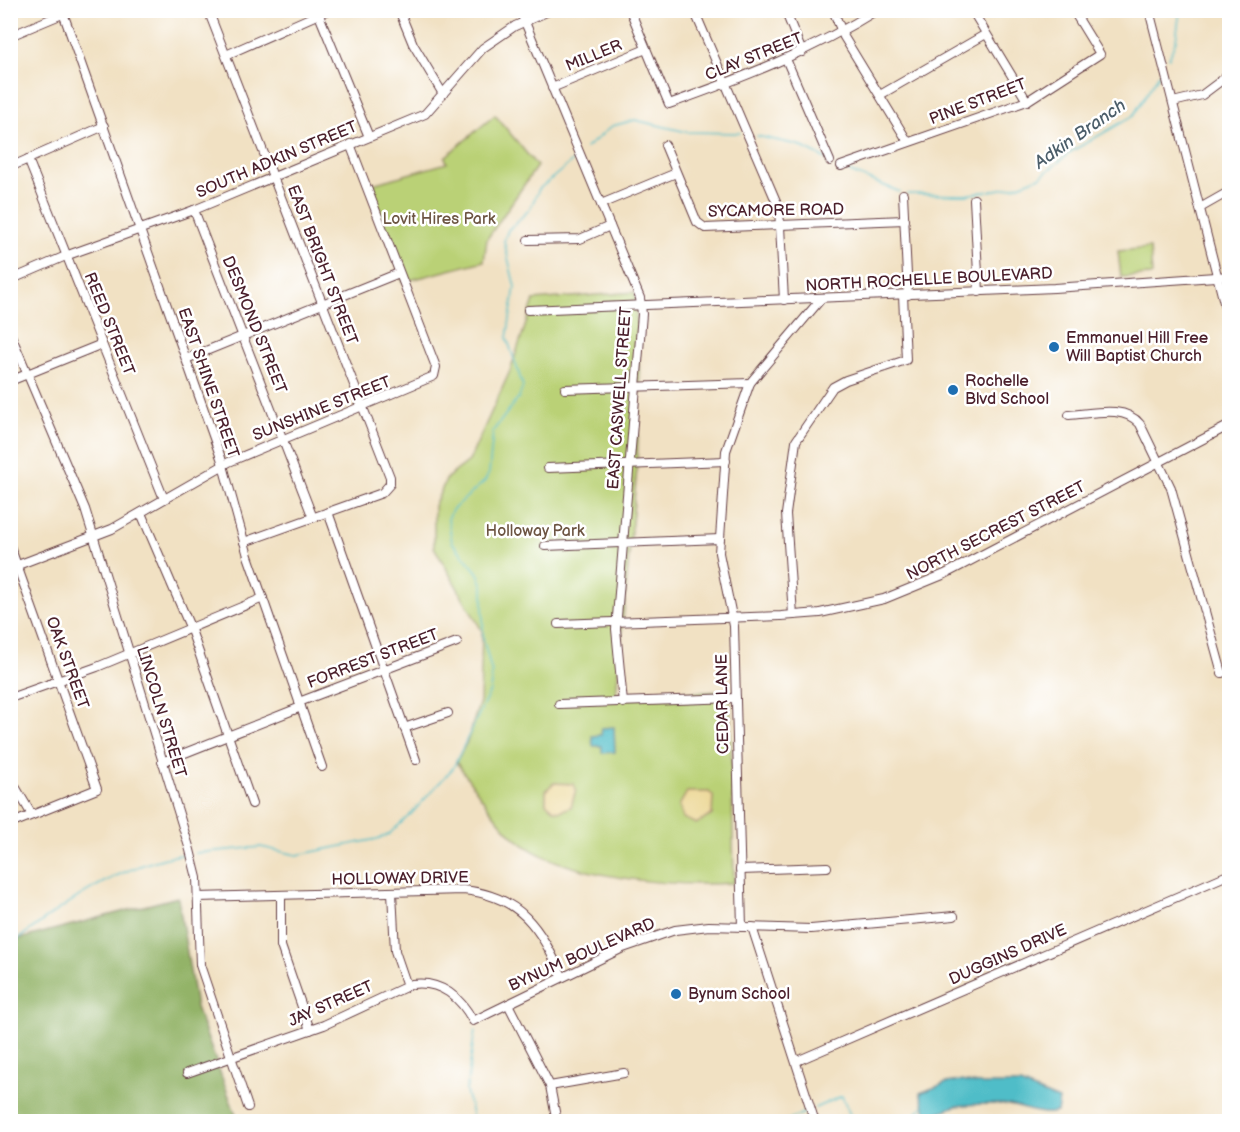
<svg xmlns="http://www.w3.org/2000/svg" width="1240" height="1132" font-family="'Balsamiq Sans',sans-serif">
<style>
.green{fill:#bad176;stroke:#827850;stroke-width:1.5}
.forest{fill:#93b367;stroke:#6e6949;stroke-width:1.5}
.sand{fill:#eeda9e;stroke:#9c7c64;stroke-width:1.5}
.water{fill:#4fbdc8;stroke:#4c6e7a;stroke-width:1.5}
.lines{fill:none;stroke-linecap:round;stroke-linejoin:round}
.stream{stroke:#4fbdc8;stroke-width:1.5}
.minor-casing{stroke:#633c42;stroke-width:10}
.minor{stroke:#fff;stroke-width:8}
.poi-dot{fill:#1f6fb2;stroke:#fff;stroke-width:2}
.labels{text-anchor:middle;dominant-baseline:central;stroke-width:5;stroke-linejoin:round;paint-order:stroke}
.street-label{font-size:16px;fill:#4a1f2b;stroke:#fff}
.park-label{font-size:16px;fill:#6c5442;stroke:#fff}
.poi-label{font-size:16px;fill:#4a1f2b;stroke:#fff;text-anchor:start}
.water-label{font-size:18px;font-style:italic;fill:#4c5e6a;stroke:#fff}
</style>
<rect width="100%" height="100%" fill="#fff"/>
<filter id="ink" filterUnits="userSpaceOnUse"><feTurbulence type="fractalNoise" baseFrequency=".0167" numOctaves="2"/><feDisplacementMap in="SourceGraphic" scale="12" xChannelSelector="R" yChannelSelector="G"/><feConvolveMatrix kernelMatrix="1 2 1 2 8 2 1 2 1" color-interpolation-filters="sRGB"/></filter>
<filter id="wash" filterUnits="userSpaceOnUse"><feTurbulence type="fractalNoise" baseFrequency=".008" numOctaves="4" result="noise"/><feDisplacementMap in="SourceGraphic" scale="24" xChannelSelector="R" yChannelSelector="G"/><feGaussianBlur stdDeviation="1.35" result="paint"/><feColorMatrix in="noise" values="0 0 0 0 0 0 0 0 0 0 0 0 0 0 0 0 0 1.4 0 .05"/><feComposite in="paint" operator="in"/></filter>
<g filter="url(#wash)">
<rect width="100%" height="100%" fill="#f1e1c3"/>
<g class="green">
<path d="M495,115L537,166L487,239L484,261L403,282L369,185L447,163L445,157Z"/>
<path d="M1150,248L1152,275L1121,277L1118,251Z"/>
<path d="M635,292L640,384L637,469L616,695L730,691L734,883C675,887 561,879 515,838C495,821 473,784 456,762L467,742L480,701L482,631L434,547V506L447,478L469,461L510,371L534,300Z"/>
</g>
<path class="forest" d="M178,897L196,1007L238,1121L11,1122V941Z"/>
<g class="sand">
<path d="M554,783L573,784L576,789L571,807L560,811L554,810L546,803V790Z"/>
<path d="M687,792H709L713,796L712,815L696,824L683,818L679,806Z"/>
</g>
<g class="water">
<path d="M614,727L615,752L602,753V746H593L592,736L601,735L602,728Z"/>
<path d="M960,1081L979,1084H1020L1059,1100L1057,1112C1037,1117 1020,1104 999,1104C986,1104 970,1104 957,1106C946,1108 938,1116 926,1112L920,1093L946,1083Z"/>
</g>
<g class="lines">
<g class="stream">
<path d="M1169,58L1176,40L1180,10"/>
<path d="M757,136L798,145L826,159"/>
<path d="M586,148L612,126L635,120L687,132L740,133"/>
<path d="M843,169L900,192"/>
<path d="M907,194L965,195L1013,187L1040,177L1072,151L1133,116L1159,74"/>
<path d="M195,853L261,847L297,855L377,839L388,835L411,814L453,768L490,691L492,673L483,638V586L478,573L452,542L448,519L452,510L485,481L489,473L493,431L519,397L523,386L507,338L515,287L504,241L508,230L530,209L539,189L575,159"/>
<path d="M10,945C63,905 120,863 187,854"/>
<path d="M815,1108L842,1096L853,1122"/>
<path d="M474,1122L466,1091L475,1030"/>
<path d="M784,1122L808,1111"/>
<path d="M909,1122L923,1106"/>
</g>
</g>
</g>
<g filter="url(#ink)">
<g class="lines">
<defs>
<g id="minor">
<path d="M62,10L221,458L248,556L322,767"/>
<path d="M208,10L390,477V484L382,493L244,542"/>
<path d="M399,10L413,44L443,94"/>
<path d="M520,10L640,298L642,314L616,629L623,703"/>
<path d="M630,10L669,104C742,78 812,51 877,10"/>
<path d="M694,10L779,208L784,300"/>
<path d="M785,10L802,52"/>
<path d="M833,10L844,37L908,142"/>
<path d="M972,10L1027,101"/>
<path d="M1149,10L1230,326"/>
<path d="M319,15L369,137"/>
<path d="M10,36L72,10"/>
<path d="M226,55L328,10"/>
<path d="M786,59L830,161"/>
<path d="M552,88L646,49"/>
<path d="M880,95L986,34"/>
<path d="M1173,102L1202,95L1230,74"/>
<path d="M665,145L697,222L705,228L905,220"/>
<path d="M28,159L164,499"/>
<path d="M841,166L1027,101L1100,54L1073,10"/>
<path d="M10,167L104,126"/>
<path d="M903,194L908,295"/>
<path d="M974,199L979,292"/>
<path d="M601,204L676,173"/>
<path d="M1200,208L1230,191"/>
<path d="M194,210L313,518"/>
<path d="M528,240L580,239L610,226"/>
<path d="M10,280L68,255L194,210L425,114L483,48L515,26L551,10"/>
<path d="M528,310L1054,288L1230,276"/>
<path d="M10,333L85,509L190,850L197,878L200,965L248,1107"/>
<path d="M186,359L399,273"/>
<path d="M10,381L102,344"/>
<path d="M565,389L750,383"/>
<path d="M1069,415C1091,414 1124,404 1140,424L1171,488L1222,673"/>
<path d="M548,468L726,461"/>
<path d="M328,512L416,760"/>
<path d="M141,513L190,627L252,804"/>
<path d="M10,546L97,789L10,824"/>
<path d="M545,546L720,539"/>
<path d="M10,568L112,529L229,462L434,376L436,367L350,144"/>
<path d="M793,615L786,514L796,441L833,387L846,380L906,360L903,295"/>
<path d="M558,624L781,616L820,613L884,599L945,574L1230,425"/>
<path d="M10,698L97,667L263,598"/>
<path d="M299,702L457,642"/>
<path d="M559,704L736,698"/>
<path d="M404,728L448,713"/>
<path d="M162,762L301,707"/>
<path d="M10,778L32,815"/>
<path d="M740,870L827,867"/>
<path d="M392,892L395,951L407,986"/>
<path d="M281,895V946L310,1030"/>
<path d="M198,897L463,890C521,896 540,928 562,976"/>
<path d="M742,927L734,626L719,553L726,451L750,383L821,299"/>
<path d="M752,927L815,1122"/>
<path d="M508,1004L550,1086L557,1122"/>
<path d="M797,1061L1230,874"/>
<path d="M187,1073L324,1025L412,984C441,980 461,998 473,1021L623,948L675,930L709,926L811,929L954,916"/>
<path d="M550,1086L624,1073"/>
</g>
</defs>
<use href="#minor" class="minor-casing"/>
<use href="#minor" class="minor"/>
</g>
</g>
<g class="poi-dot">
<circle cx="1054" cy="347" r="6"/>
<circle cx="953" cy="390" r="6"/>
<circle cx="676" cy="994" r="6"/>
</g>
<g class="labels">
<g class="street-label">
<text transform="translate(594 56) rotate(-22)">MILLER</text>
<text transform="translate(754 57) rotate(-22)">CLAY STREET</text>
<text transform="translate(978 102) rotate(-21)">PINE STREET</text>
<text transform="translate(277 160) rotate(-23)">SOUTH ADKIN STREET</text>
<text transform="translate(776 211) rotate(-1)">SYCAMORE ROAD</text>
<text transform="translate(322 265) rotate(69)">EAST BRIGHT STREET</text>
<text transform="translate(929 280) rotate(-3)">NORTH ROCHELLE BOULEVARD</text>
<text transform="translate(109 324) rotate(68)">REED STREET</text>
<text transform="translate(254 325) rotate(68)">DESMOND STREET</text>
<text transform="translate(208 383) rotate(71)">EAST SHINE STREET</text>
<text transform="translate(620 398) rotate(-86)">EAST CASWELL STREET</text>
<text transform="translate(322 409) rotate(-22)">SUNSHINE STREET</text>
<text transform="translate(996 531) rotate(-27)">NORTH SECREST STREET</text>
<text transform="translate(373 659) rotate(-21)">FORREST STREET</text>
<text transform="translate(67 663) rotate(70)">OAK STREET</text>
<text transform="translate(723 704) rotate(-91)">CEDAR LANE</text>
<text transform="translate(161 712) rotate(73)">LINCOLN STREET</text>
<text transform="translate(400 879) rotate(-1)">HOLLOWAY DRIVE</text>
<text transform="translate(582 955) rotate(-24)">BYNUM BOULEVARD</text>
<text transform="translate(1008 955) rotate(-24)">DUGGINS DRIVE</text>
<text transform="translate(331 1004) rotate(-24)">JAY STREET</text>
</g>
<g class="park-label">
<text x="439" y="219">Lovit Hires Park</text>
<text x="535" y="531">Holloway Park</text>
</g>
<g class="poi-label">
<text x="1066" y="338">Emmanuel Hill Free<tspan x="1066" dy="18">Will Baptist Church</tspan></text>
<text x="965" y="381">Rochelle<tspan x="965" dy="18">Blvd School</tspan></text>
<text x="688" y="994">Bynum School</text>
</g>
<g class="water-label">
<text transform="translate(1080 134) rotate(-35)">Adkin Branch</text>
</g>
</g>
<rect width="1240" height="1132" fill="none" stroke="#fff" stroke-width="36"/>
</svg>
